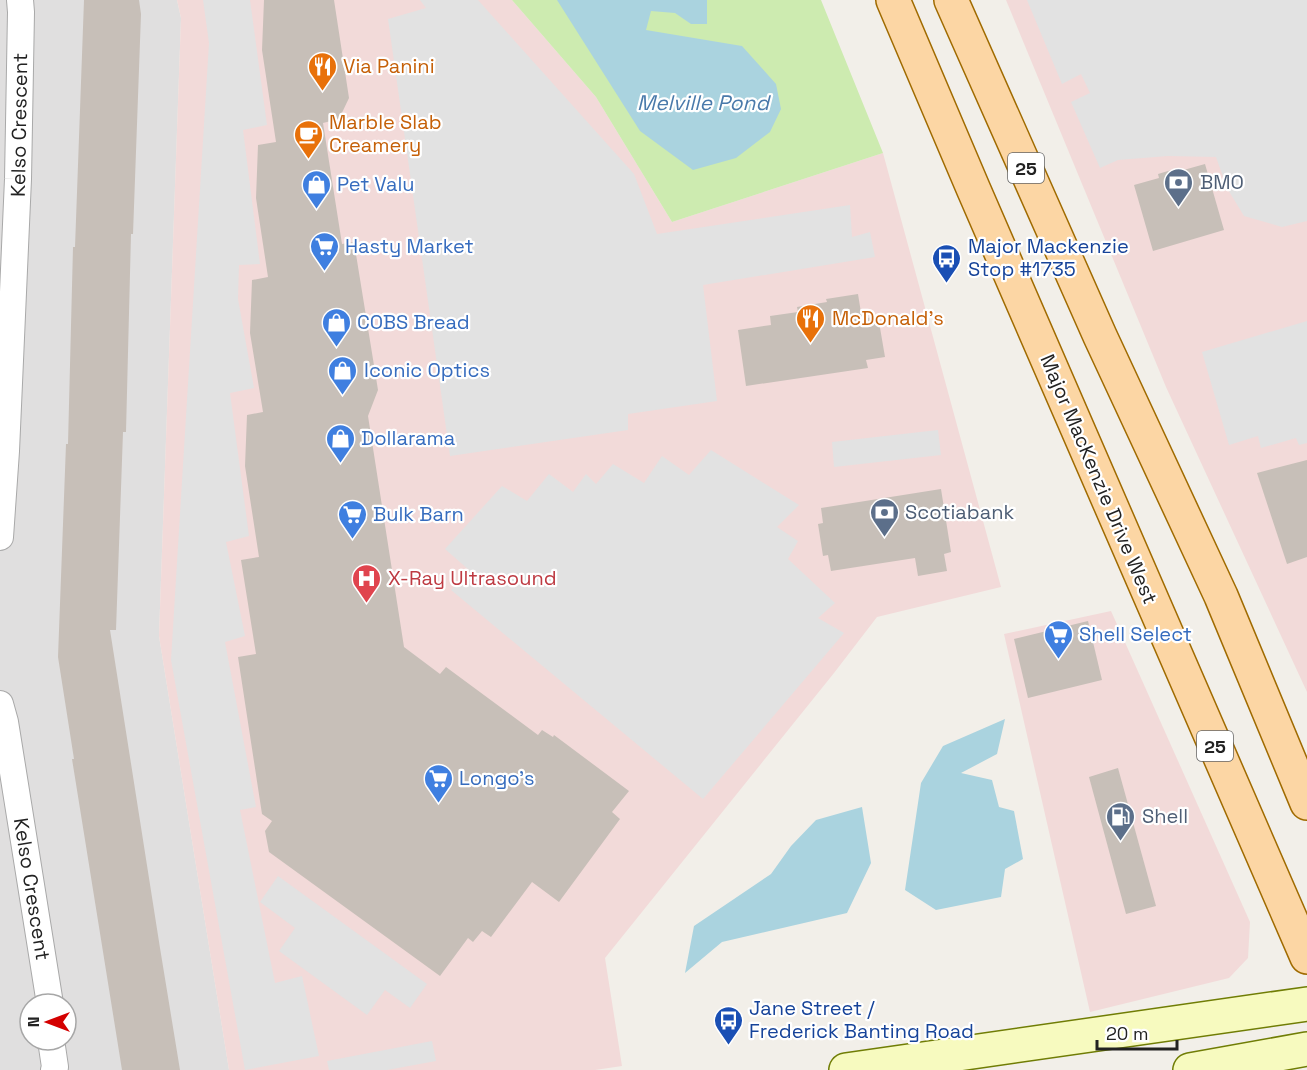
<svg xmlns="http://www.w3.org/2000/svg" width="1307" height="1070" font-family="'Space Grotesk',sans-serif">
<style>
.residential{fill:#e0dfdf;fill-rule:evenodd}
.commercial{fill:#f2dad9}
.grass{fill:#cdebb0}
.parking{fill:#e2e2e2}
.water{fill:#aad3df}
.building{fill:#c7bfb8}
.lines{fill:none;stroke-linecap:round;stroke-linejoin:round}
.minor-casing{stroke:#a9a9a9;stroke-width:28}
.secondary-casing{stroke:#707d05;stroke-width:36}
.primary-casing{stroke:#a06b00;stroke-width:36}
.minor{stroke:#fff;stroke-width:26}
.secondary{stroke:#f7fabf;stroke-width:33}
.primary{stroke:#fcd6a4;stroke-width:33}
.labels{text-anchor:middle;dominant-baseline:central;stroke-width:4.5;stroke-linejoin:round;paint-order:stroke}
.shield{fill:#fff;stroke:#646464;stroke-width:1.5}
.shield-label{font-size:18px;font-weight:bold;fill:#222}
.food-label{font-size:20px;fill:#c56008;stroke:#fff;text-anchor:start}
.street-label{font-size:20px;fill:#222;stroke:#fff}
.service-label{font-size:20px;fill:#4e5e75;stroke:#fff;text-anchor:start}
.shop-label{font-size:20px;fill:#366cbe;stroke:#fff;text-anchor:start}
.transit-label{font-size:20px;fill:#164399;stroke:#fff;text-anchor:start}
.health-label{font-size:20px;fill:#be3a42;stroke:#fff;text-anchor:start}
.water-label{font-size:21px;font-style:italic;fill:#4a7aab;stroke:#fff}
</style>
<rect width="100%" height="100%" fill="#f2efe9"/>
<path class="residential" d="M0,0H177L181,18L159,636L229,1070H0ZM30,1004H66V1040H30Z"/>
<g class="commercial">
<path d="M177,0H512L596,97L672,222L883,153L1001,587L877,617L834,673L605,958L622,1066L595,1070H229L159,636L181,18Z"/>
<path d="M1006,0H1307V692L1166,387Z"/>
<path d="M1111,611L1250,922L1248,958L1229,978L1090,1012L1004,634Z"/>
</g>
<path class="grass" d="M512,0H821L883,153L672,222L596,97Z"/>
<g class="parking">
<path d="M203,0H250L267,125L243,130L260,264L239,265L238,299L254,388L230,393L249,536L226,542L245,636L225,642L256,807L240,810L275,983L302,976L319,1056L245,1070L171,660L209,43Z"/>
<path d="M420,0H478L634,174L657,234L850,205L852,237L870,232L875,257L703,285L717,401L628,414V430L450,456L388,19L426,8Z"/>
<path d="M1027,0H1307V221L1282,227L1244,216L1227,188L1216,157L1168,156L1118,160L1100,168L1071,102L1090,93L1081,74L1062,84Z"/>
<path d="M1307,321V443L1299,445L1296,438L1261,448L1258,436L1229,445L1202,352Z"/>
<path d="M938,430L941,455L834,467L832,442Z"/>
<path d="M711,450L799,505L777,527L798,541L788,559L835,603L818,618L844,633L703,799L451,590L469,570L445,549L502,486L527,501L549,474L573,492L586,474L596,484L613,464L644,483L662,456L689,475Z"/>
<path d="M278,876L427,984L410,1008L385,990L367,1015L279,951L295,928L260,902Z"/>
<path d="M432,1041L436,1061L387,1070H329L327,1061Z"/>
</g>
<g class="water">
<path d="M557,0H707V24H691L675,13L651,11L646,30L742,46L776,84L781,109L770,132L736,158L693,170L640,131Z"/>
<path d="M1005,719L997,754L961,773L992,780L999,807L1014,811L1023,859L1005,869L1001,897L936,910L905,890L921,783L943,746Z"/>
<path d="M862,807L871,863L847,913L722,942L685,973L694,926L771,874L791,846L816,820Z"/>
</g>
<g class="building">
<path d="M84,0H139L141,14L133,234H131L126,432H123L116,630H110L160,948L180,1070H122L72,759H74L58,657L66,444H68L73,247H75Z"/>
<path d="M264,0H334L349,98L339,119L323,123L342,244L354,242L378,390L368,416L404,647L440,674L446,667L538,735L542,730L553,737L554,735L629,791L612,812L620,819L559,902L532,882L491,937L482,931L473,942L468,938L440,976L269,852L265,831L272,821L262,814L238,657L256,654L241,560L259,557L245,466L247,415L263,412L250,333L252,280L268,277L256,198L258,145L276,142L262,50Z"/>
<path d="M1205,164L1224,230L1153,251L1134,185L1159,178L1158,174L1178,168L1180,171Z"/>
<path d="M858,294L862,319L878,316L885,357L866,360L868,368L746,386L738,330L771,325L770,316L798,312L797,307L827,302L826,299Z"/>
<path d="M1307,460V557L1287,564L1257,473Z"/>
<path d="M941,489L951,552L944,554L947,571L918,576L915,558L831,571L828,555L823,556L818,524L823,523L821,508Z"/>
<path d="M1088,621L1102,680L1028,698L1014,639Z"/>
<path d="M1118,768L1156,906L1126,914L1089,777Z"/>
</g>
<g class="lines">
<defs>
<g id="minor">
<path d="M0,537L6,451L18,179L21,12L20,0"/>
<path d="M0,704L5,722L50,1004"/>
<path d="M51,1040L55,1067L54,1070"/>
</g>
<g id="secondary">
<path d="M846,1070L1307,1004"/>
<path d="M1190,1070L1307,1049"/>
</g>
<g id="primary">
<path d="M893,0L973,188L1307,957"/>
<path d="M951,0L1100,336L1221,596L1307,803"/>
</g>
</defs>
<use href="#minor" class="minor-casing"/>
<use href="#secondary" class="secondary-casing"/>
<use href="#primary" class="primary-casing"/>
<use href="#minor" class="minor"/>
<use href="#secondary" class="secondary"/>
<use href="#primary" class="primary"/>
</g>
<defs>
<symbol id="restaurant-pin" viewBox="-11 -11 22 30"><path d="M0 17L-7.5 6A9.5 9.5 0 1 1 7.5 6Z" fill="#e8710a" stroke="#fff"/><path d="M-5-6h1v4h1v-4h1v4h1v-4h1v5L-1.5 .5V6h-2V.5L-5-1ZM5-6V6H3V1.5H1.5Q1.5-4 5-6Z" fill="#fff"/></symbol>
<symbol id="cafe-pin" viewBox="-11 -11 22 30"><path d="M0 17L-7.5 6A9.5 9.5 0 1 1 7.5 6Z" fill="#e8710a" stroke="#fff"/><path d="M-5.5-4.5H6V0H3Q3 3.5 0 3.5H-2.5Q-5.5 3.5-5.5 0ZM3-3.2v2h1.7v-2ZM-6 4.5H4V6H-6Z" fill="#fff"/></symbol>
<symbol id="bank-pin" viewBox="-11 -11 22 30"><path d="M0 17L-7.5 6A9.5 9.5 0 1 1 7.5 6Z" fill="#5c6f8a" stroke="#fff"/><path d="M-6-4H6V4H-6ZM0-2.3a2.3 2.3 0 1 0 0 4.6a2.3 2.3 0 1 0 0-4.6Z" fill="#fff"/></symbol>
<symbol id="shop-pin" viewBox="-11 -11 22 30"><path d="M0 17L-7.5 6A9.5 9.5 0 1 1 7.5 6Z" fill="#3f7fe0" stroke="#fff"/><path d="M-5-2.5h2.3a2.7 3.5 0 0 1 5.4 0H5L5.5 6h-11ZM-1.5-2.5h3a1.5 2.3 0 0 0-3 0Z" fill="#fff"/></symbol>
<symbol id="supermarket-pin" viewBox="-11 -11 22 30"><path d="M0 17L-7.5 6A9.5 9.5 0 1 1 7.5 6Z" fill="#3f7fe0" stroke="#fff"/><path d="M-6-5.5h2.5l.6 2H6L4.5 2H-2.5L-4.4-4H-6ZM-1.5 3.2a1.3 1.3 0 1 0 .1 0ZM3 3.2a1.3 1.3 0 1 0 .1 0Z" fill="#fff"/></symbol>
<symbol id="bus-pin" viewBox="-11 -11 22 30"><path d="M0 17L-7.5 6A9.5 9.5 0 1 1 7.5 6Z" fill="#1a4fb4" stroke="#fff"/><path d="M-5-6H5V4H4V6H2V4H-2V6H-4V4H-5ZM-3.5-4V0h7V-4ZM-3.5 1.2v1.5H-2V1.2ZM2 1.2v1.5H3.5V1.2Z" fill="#fff"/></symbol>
<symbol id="hospital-pin" viewBox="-11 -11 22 30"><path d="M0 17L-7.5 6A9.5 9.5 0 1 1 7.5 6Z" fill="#e0444e" stroke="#fff"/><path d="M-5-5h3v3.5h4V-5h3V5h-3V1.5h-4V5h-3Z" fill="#fff"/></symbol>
<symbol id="fuel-pin" viewBox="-11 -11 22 30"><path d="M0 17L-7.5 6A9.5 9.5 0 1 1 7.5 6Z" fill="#5c6f8a" stroke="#fff"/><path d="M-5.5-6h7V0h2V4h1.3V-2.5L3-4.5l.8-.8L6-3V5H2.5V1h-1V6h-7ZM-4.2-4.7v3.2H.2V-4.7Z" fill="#fff"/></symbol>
</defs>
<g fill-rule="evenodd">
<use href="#restaurant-pin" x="306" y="50" width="33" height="45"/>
<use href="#cafe-pin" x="292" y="118" width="33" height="45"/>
<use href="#bank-pin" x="1162" y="166" width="33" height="45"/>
<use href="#shop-pin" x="300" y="168" width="33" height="45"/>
<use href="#supermarket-pin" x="308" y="230" width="33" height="45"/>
<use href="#bus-pin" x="930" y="242" width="33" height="45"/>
<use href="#restaurant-pin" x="794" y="302" width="33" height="45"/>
<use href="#shop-pin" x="320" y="306" width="33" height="45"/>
<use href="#shop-pin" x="326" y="354" width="33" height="45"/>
<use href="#shop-pin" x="324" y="422" width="33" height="45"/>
<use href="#bank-pin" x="868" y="496" width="33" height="45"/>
<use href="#supermarket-pin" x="336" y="498" width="33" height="45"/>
<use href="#hospital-pin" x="350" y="562" width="33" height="45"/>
<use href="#supermarket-pin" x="1042" y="618" width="33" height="45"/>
<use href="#supermarket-pin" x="422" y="762" width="33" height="45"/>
<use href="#fuel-pin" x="1104" y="800" width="33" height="45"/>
<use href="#bus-pin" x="712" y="1004" width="33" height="45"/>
</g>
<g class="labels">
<g class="shield">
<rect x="1008" y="153" width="36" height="30" rx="4.5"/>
<rect x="1197" y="731" width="36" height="30" rx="4.5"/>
</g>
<g class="shield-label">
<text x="1026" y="168">25</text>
<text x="1215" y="746">25</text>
</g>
<g class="food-label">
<text x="343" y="66">Via Panini</text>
<text x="329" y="122">Marble Slab<tspan x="329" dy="23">Creamery</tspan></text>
<text x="832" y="318">McDonald's</text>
</g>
<g class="street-label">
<text transform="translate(19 125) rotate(-89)">Kelso Crescent</text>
<text transform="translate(1099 479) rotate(67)">Major MacKenzie Drive West</text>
<text transform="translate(32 889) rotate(81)">Kelso Crescent</text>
</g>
<g class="service-label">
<text x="1200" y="182">BMO</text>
<text x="905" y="512">Scotiabank</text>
<text x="1142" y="816">Shell</text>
</g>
<g class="shop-label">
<text x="337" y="184">Pet Valu</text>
<text x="345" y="246">Hasty Market</text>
<text x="357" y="322">COBS Bread</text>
<text x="364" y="370">Iconic Optics</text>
<text x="361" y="438">Dollarama</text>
<text x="373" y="514">Bulk Barn</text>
<text x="1079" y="634">Shell Select</text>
<text x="459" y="778">Longo's</text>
</g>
<g class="transit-label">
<text x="968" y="246">Major Mackenzie<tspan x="968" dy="23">Stop #1735</tspan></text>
<text x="749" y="1008">Jane Street /<tspan x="749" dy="23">Frederick Banting Road</tspan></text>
</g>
<g class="health-label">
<text x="388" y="578">X-Ray Ultrasound</text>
</g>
<g class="water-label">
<text x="703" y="102">Melville Pond</text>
</g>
</g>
<g transform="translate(48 1022) rotate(270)"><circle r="28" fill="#ffffff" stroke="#a7a7a7" stroke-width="1.5"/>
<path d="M0-4.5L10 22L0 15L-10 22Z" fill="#d40000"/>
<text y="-9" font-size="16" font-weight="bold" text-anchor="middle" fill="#222222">N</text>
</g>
<path d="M1097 1040v9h80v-9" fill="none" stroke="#222222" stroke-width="3"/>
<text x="1106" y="1040" font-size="18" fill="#222222" stroke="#ffffff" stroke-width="4.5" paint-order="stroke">20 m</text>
</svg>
